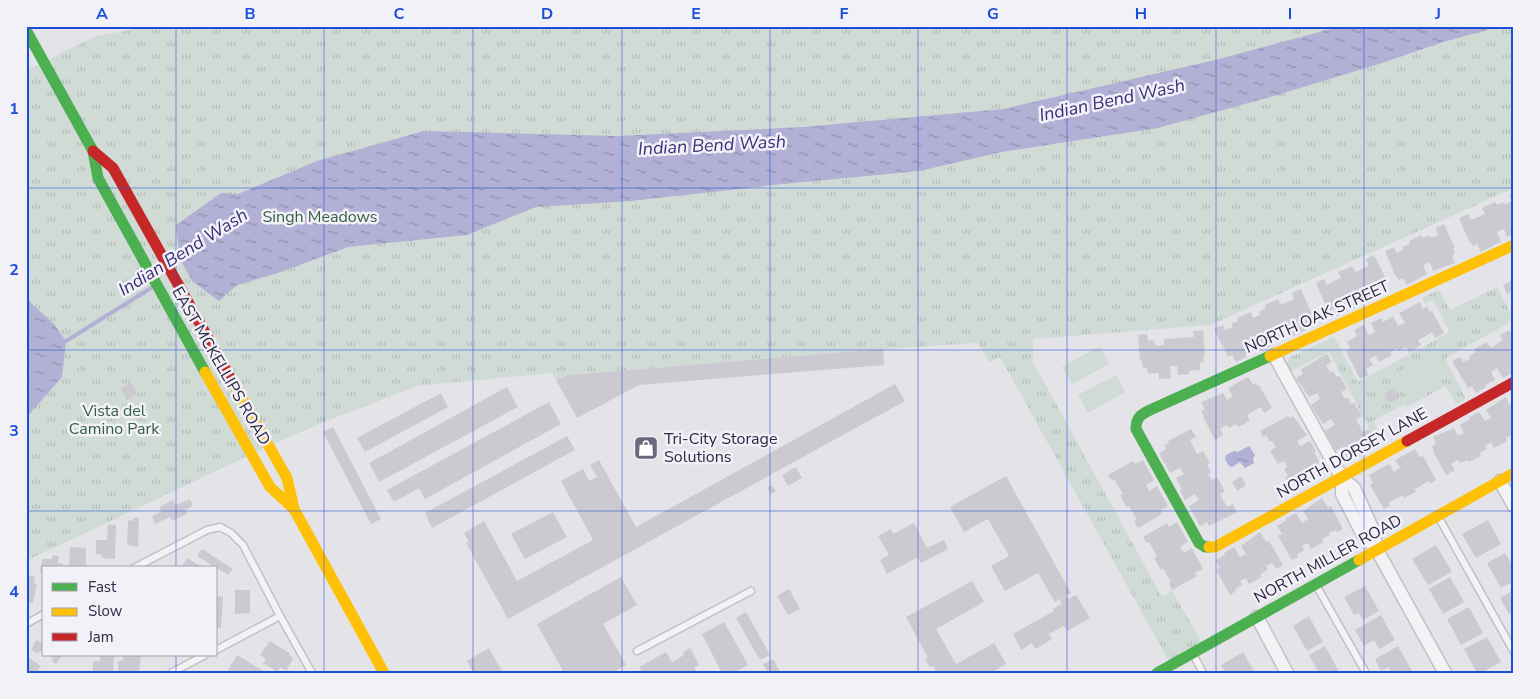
<svg xmlns="http://www.w3.org/2000/svg" width="1540" height="699" font-family="'Nunito Sans',sans-serif">
<style>
.park{fill:url(#park-tufts)}
.pitch{fill:#d0dbd6}
.water{fill:url(#water-ripples)}
.lines{fill:none;stroke-linecap:round;stroke-linejoin:round}
.stream{stroke:#b2b0d4;stroke-width:4}
.building{fill:#cbcad0}
.lane-casing{stroke:#c0c0c6;stroke-width:9}
.street-casing{stroke:#c0c0c6;stroke-width:15}
.lane{stroke:#f3f2f5;stroke-width:6}
.street{stroke:#f3f2f5;stroke-width:12}
.fast{stroke:#4caf50;stroke-width:11}
.slow{stroke:#ffc107;stroke-width:11}
.jam{stroke:#c62828;stroke-width:11}
.grid{fill:none;stroke:#1d4ed8;stroke-width:1;stroke-opacity:0.55}
.labels{text-anchor:middle;dominant-baseline:central;stroke-width:5;stroke-linejoin:round;paint-order:stroke}
.park-label{font-size:16px;fill:#355f44;stroke:#f2f1f8}
.street-label{font-size:16px;fill:#2d2843;stroke:#f2f1f8}
.poi-label{font-size:16px;fill:#2d2843;stroke:#f2f1f8;text-anchor:start}
.water-label{font-size:18px;font-style:italic;fill:#383079;stroke:#f2f1f8}
.neatline{fill:none;stroke:#1d4ed8;stroke-width:2}
.grid-label{font-size:16px;text-anchor:middle;font-weight:bold;fill:#1d4ed8}
</style>
<defs>
<pattern id="park-tufts" width="24" height="20" patternUnits="userSpaceOnUse" patternTransform="scale(1.25)"><rect width="24" height="20" fill="#d0dbd6"/><path d="M3 7l-1-3M5 7V3M7 7l1-3M15 17l-1-3M17 17v-4M19 17l1-3" fill="none" stroke="#b3bcb9"/></pattern>
<pattern id="water-ripples" width="26" height="14" patternUnits="userSpaceOnUse" patternTransform="scale(1.25)"><rect width="26" height="14" fill="#b2b0d4"/><path d="M2 4q2-2 4 0t4 0M15 11q2-2 4 0t4 0" fill="none" stroke="#918fae"/></pattern>
</defs>
<rect width="100%" height="100%" fill="#e3e3e8"/>
<g class="park">
<path d="M154,26H1514V188L1210,325L1033,339V362L1162,597L1172,591L1204,646L1171,665L1000,357L989,362L978,343L883,349L568,375L556,380L552,373L417,386L319,424L271,445L26,561V71L96,36Z"/>
<path d="M1497,287L1514,320L1446,358V360L1466,399L1456,404L1446,386L1407,407L1405,404L1373,421L1385,443L1348,463L1343,462L1340,456L1375,439L1329,352L1291,371L1287,362L1290,357L1334,337L1358,382L1450,332L1433,300L1425,304L1422,298L1439,290L1450,310Z"/>
</g>
<g class="pitch">
<path d="M1100,346L1109,364L1072,384L1062,367Z"/>
<path d="M1428,355L1439,375L1405,394L1394,374Z"/>
<path d="M1116,375L1125,392L1088,413L1078,395Z"/>
</g>
<g class="water">
<path d="M1342,26H1501L1440,43L1379,64L1277,95L1158,128L1002,152L919,171L783,184L631,201L536,207L467,235L348,247L281,272L237,285L219,301L192,281L180,259L176,225L221,193L238,194L317,161L424,131L617,136L803,127L1003,109L1219,59Z"/>
<path d="M26,295L31,303L54,324L66,341L62,377L26,418Z"/>
<path d="M1249,446L1255,455L1253,459L1254,463L1245,468L1240,462L1232,467L1229,466L1225,459L1226,455L1234,451L1238,452Z"/>
</g>
<g class="lines">
<path class="stream" d="M61,341H66L151,288"/>
</g>
<g class="building">
<path d="M1514,193V234L1507,237L1504,229L1497,232L1501,242L1481,252L1477,244L1473,246L1469,241L1459,218L1468,214L1471,220L1485,214L1482,208L1495,202L1497,205L1504,202L1505,205L1512,201L1509,195Z"/>
<path d="M1444,224L1455,248H1453L1455,254L1452,256L1455,263L1433,271L1430,262L1423,265L1427,274L1407,285L1403,278L1399,280L1395,275L1385,251L1394,247L1397,253L1403,250L1402,247L1410,244L1409,241L1421,235L1423,238L1430,235L1431,238L1438,235L1436,228Z"/>
<path d="M1374,255L1386,279L1384,280L1386,285L1383,287L1386,294L1365,303L1360,293L1353,296L1358,306L1337,316L1334,309L1330,311L1327,305L1326,306L1316,283L1324,279L1327,285L1334,281L1341,278L1338,272L1352,266L1356,272L1362,269L1369,266L1366,259Z"/>
<path d="M1514,279V290L1507,294L1503,285Z"/>
<path d="M1301,289L1311,312L1313,318L1308,320L1312,327L1291,337L1286,326L1279,329L1283,337L1273,342L1274,345L1263,349L1259,339L1252,342L1256,350L1245,355L1246,357L1236,362L1232,355L1228,357L1214,329L1223,325L1225,330L1233,327L1231,324L1238,321L1237,318L1251,312L1253,318L1260,315L1259,312L1266,308L1265,305L1278,299L1281,305L1294,299L1292,293Z"/>
<path d="M1420,302L1423,309L1427,306L1430,312L1432,311L1444,333L1435,338L1432,332L1426,336L1418,340L1421,345L1409,353L1406,347L1399,351L1397,348L1390,352L1392,355L1379,362L1376,356L1369,359L1373,365L1366,369L1369,375L1360,379L1346,351L1350,348L1347,342L1357,336L1354,330L1364,325L1369,335L1375,332L1371,323L1381,318L1383,322L1393,316L1398,326L1405,323L1399,313Z"/>
<path d="M1203,330L1205,356H1203L1204,362L1200,363V370L1189,371V374L1178,375L1177,366H1170L1171,378L1159,379V373L1148,374L1147,368H1143L1142,361H1140L1138,335L1147,334L1148,341L1153,340L1156,346L1164,345V339L1194,337L1193,331Z"/>
<path d="M1509,330L1514,340V372L1503,378L1497,368L1491,372L1495,380L1485,385L1486,387L1476,393L1472,386L1468,388L1452,361L1460,357L1463,362L1470,359L1469,356L1476,352L1474,349L1487,342L1491,348L1503,340L1500,335Z"/>
<path d="M883,349L884,365L639,385L577,418L556,380L568,375Z"/>
<path d="M1327,354L1332,362L1326,365L1330,372L1333,371L1337,377L1340,376L1347,389L1341,392L1345,399L1348,397L1351,404L1354,403L1362,416L1356,419L1363,432L1369,429L1374,438L1351,450V448L1345,451L1343,447L1336,451L1325,431L1335,425L1331,419L1323,424L1311,405L1320,399L1319,396L1317,393L1309,397L1296,378L1303,374L1301,369Z"/>
<path d="M1248,377L1253,385L1256,383L1257,386L1259,385L1272,408L1264,413L1261,407L1247,415L1250,420L1244,424L1238,427L1236,424L1229,428L1227,425L1220,429L1223,435L1215,440L1203,417L1204,416L1201,411L1205,409L1201,402L1223,393L1227,400L1233,397L1228,388Z"/>
<path d="M131,383L137,394L127,400L121,389Z"/>
<path d="M895,384L905,401L508,619L466,543L469,542L464,533L484,521L517,581L593,540L561,481L583,469L589,481L597,477L590,465L599,460L636,527Z"/>
<path d="M507,387L518,407L379,482L369,463Z"/>
<path d="M1393,389L1399,398L1389,403L1384,394Z"/>
<path d="M441,393L448,407L365,452L357,438Z"/>
<path d="M1506,397L1509,404L1514,403V430L1511,431L1513,434L1506,438L1507,441L1494,448L1491,442L1485,446L1487,449L1479,453L1481,456L1469,462L1467,460L1460,463L1458,460L1451,464L1455,470L1446,475L1434,453L1432,446L1436,444L1433,437L1454,428L1458,436L1464,433L1460,425L1470,419L1469,417L1479,412L1485,421L1491,418L1486,410Z"/>
<path d="M549,402L561,424L425,499L419,488L394,502L387,490Z"/>
<path d="M1288,416L1289,418L1293,416L1307,435L1297,441L1300,446L1310,441L1316,451L1314,452L1320,463L1311,467L1313,470L1311,471L1289,484L1285,478L1288,476L1284,469L1287,467L1284,461L1278,464L1270,451L1276,447L1272,441L1270,442L1266,435L1263,437L1260,431Z"/>
<path d="M333,427L381,519L371,524L323,432Z"/>
<path d="M1191,429L1196,437L1190,440L1197,454L1203,451L1210,463L1207,465L1211,472L1208,474L1212,480L1217,477L1225,491L1220,494L1227,507L1233,504L1237,512L1209,526L1207,522L1200,526L1189,506L1199,500L1195,494L1185,500L1180,490L1182,489L1176,478L1184,474L1180,468L1170,473L1159,453L1166,449L1164,446L1169,443L1168,441Z"/>
<path d="M567,436L575,450L432,528L425,513Z"/>
<path d="M1415,449L1420,457L1423,456L1436,480L1430,484L1429,481L1415,489L1416,492L1404,498L1403,495L1388,503L1390,506L1384,509L1370,485L1373,483L1369,475L1389,464L1394,472L1400,468L1395,460Z"/>
<path d="M1143,460L1154,480L1146,485L1149,491L1157,486L1168,506L1161,510L1162,514L1138,528L1134,521L1137,520L1129,506L1126,507L1120,495L1123,494L1114,479L1112,481L1108,475L1133,461L1135,464Z"/>
<path d="M796,467L802,478L788,486L782,475Z"/>
<path d="M1006,476L1071,593L1055,602L1038,573L1005,591L991,566L1009,556L988,519L964,532L950,507Z"/>
<path d="M1241,476L1246,485L1237,491L1232,482Z"/>
<path d="M772,485L776,491L771,494L767,488Z"/>
<path d="M1322,498L1328,508L1331,506L1343,529L1337,532L1336,530L1329,533L1330,535L1322,539L1324,542L1311,549L1308,543L1302,546L1304,550L1297,554L1298,557L1292,560L1278,536L1282,534L1277,526L1287,520L1286,518L1296,513L1302,523L1308,519L1303,511Z"/>
<path d="M190,499L193,506L185,510L187,514L172,521L170,517L155,524L152,516L161,512L159,507L173,500L175,505Z"/>
<path d="M553,512L567,537L525,559L511,534Z"/>
<path d="M133,518H139L138,547L127,545L128,520L133,521Z"/>
<path d="M1488,520L1501,544L1476,558L1462,534Z"/>
<path d="M1177,522L1188,542L1180,547L1184,553L1192,548L1203,569L1195,573L1197,576L1172,590L1169,584L1171,582L1163,568L1161,570L1154,558L1157,556L1149,542L1146,543L1143,537L1167,523L1169,527Z"/>
<path d="M914,523L927,548L944,540L948,549L921,563L918,557L887,574L880,560L889,555L878,536L891,529L893,534Z"/>
<path d="M108,524L116,525L115,559L102,558V555L96,554V540H107Z"/>
<path d="M1260,532L1266,542L1269,541L1283,565L1276,569L1272,563L1266,566L1268,570L1260,574L1262,577L1249,584L1246,578L1240,581L1242,585L1235,589L1236,591L1230,595L1216,570L1220,568L1215,560L1225,555L1224,553L1234,547L1240,557L1246,554L1241,546Z"/>
<path d="M1436,545L1452,572L1428,585L1412,559Z"/>
<path d="M70,547L86,548V568H69Z"/>
<path d="M202,549L233,569L228,575L197,556Z"/>
<path d="M1505,553L1514,568V581L1501,588L1487,563Z"/>
<path d="M53,555L59,556L58,563L63,564L62,568H44V573H40L42,559H52Z"/>
<path d="M187,558L203,568H181Z"/>
<path d="M26,575L35,576L34,584H37L33,603H26Z"/>
<path d="M621,577L637,605L603,624L626,665L612,673H564L537,624Z"/>
<path d="M1450,577L1464,602L1443,614L1429,589Z"/>
<path d="M972,581L984,602L936,629L956,664L994,643L1006,664L991,673H937L933,666L930,667L925,659L928,658L906,617Z"/>
<path d="M1365,586L1379,611L1363,620L1359,613L1354,615L1344,597Z"/>
<path d="M789,589L800,609L788,615L777,596Z"/>
<path d="M235,590H250V613L235,614Z"/>
<path d="M1514,590V611L1509,614L1500,598Z"/>
<path d="M1076,595L1090,618L1067,631L1064,626L1049,634L1052,639L1035,649L1032,643L1021,650L1013,634L1054,611L1053,609L1062,604L1060,600L1066,596L1068,599Z"/>
<path d="M216,596L223,597L221,628H216Z"/>
<path d="M1469,607L1483,633L1461,645L1447,619Z"/>
<path d="M746,612L770,655L760,660L736,618Z"/>
<path d="M1381,615L1395,640L1379,649L1374,640L1364,646L1355,630Z"/>
<path d="M1309,616L1323,642L1307,651L1293,626Z"/>
<path d="M724,622L748,665L734,673H722L702,634Z"/>
<path d="M1487,637L1501,662L1481,673H1477L1464,649Z"/>
<path d="M36,640L44,644V653L40,651L39,654L31,650Z"/>
<path d="M270,641L289,653L293,659L286,671L280,667L278,672L263,663L266,659L260,655Z"/>
<path d="M1325,646L1339,672L1337,673H1319L1309,655Z"/>
<path d="M1398,646L1412,671L1392,673L1388,667L1381,671L1375,659Z"/>
<path d="M489,648L503,673H473L467,661Z"/>
<path d="M690,648L699,665L694,668L697,673H642L639,667L666,652L672,662L684,655L683,652Z"/>
<path d="M1243,652L1255,673H1226L1221,665Z"/>
<path d="M48,655H62L56,664L52,661L53,658Z"/>
<path d="M100,655H114L113,673H93V661H100Z"/>
<path d="M123,655H141L139,672L118,671V661H123Z"/>
<path d="M237,655L267,673H233L228,670Z"/>
<path d="M26,656L41,666L38,670L43,673H26Z"/>
<path d="M773,659L781,673H768L763,664Z"/>
</g>
<g class="lines">
<defs>
<g id="lane">
<path d="M1439,518L1514,652"/>
<path d="M134,568L207,530L220,527L231,533L243,545L280,616L312,673"/>
<path d="M1316,585L1366,673"/>
<path d="M26,624L44,614"/>
<path d="M216,650L280,616"/>
<path d="M637,651L751,591"/>
<path d="M1193,654L1203,673"/>
<path d="M171,673L205,655"/>
</g>
<g id="street">
<path d="M1274,355L1342,478L1354,488L1373,530L1377,550"/>
<path d="M1342,478V494L1363,535L1377,550L1445,673"/>
<path d="M1500,481L1514,506"/>
<path d="M1257,617L1287,673"/>
</g>
</defs>
<use href="#lane" class="lane-casing"/>
<use href="#street" class="street-casing"/>
<use href="#lane" class="lane"/>
<use href="#street" class="street"/>
<g class="fast">
<path d="M26,30L93,151L98,178L205,372"/>
<path d="M1209,547H1205L1199,543L1136,429C1136,418 1140,415 1150,410L1270,356"/>
<path d="M1157,673L1359,560"/>
</g>
<g class="slow">
<path d="M1270,356L1514,245"/>
<path d="M205,372L270,487L294,509"/>
<path d="M232,381L287,478L294,509L384,673"/>
<path d="M1209,547H1215L1407,441"/>
<path d="M1359,560L1514,473"/>
</g>
<g class="jam">
<path d="M93,151L113,168L232,381"/>
<path d="M1407,441L1514,382"/>
</g>
</g>
<path class="grid" d="M176,26V568M324,26V673M473,26V673M622,26V673M770,26V673M918,26V673M1067,26V673M1216,26V673M1364,26V673M26,188H1514M26,350H1514M26,511H1514M176,655V673"/>
<defs>
<symbol id="shop-square" viewBox="-11 -11 22 22"><rect x="-9" y="-9" width="18" height="18" rx="4" fill="#6d697d" stroke="#f2f1f8"/><path d="M-5-2.5h2.3a2.7 3.5 0 0 1 5.4 0H5L5.5 6h-11ZM-1.5-2.5h3a1.5 2.3 0 0 0-3 0Z" fill="#fff"/></symbol>
</defs>
<g fill-rule="evenodd">
<use href="#shop-square" x="632" y="434" width="28" height="28"/>
</g>
<g class="labels">
<g class="park-label">
<text x="320" y="217">Singh Meadows</text>
<text x="114" y="411">Vista del<tspan x="114" dy="18">Camino Park</tspan></text>
</g>
<g class="street-label">
<text transform="translate(1317 317) rotate(-24)">NORTH OAK STREET</text>
<text transform="translate(221 366) rotate(60)">EAST MCKELLIPS ROAD</text>
<text transform="translate(1352 453) rotate(-29)">NORTH DORSEY LANE</text>
<text transform="translate(1328 559) rotate(-29)">NORTH MILLER ROAD</text>
</g>
<g class="poi-label">
<text x="664" y="439">Tri-City Storage<tspan x="664" dy="18">Solutions</tspan></text>
</g>
<g class="water-label">
<text transform="translate(1112 100) rotate(-12)">Indian Bend Wash</text>
<text transform="translate(712 145) rotate(-3)">Indian Bend Wash</text>
<text transform="translate(183 252) rotate(-32)">Indian Bend Wash</text>
</g>
</g>
<rect width="1540" height="699" fill="none" stroke="#f2f1f8" stroke-width="55"/>
<rect x="42" y="566" width="175" height="90" fill="#f2f1f8" stroke="#a3a1b0"/>
<rect x="52" y="583" width="25" height="8" fill="#4caf50" stroke="#a3a1b0"/>
<text x="88" y="592" font-size="15" fill="#2d2843">Fast</text>
<rect x="52" y="608" width="25" height="8" fill="#ffc107" stroke="#a3a1b0"/>
<text x="88" y="616" font-size="15" fill="#2d2843">Slow</text>
<rect x="52" y="633" width="25" height="8" fill="#c62828" stroke="#a3a1b0"/>
<text x="88" y="642" font-size="15" fill="#2d2843">Jam</text>
<rect x="28" y="28" width="1484" height="644" class="neatline"/>
<g class="grid-label">
<text x="102" y="19">A</text>
<text x="250" y="19">B</text>
<text x="399" y="19">C</text>
<text x="547" y="19">D</text>
<text x="696" y="19">E</text>
<text x="844" y="19">F</text>
<text x="993" y="19">G</text>
<text x="1141" y="19">H</text>
<text x="1290" y="19">I</text>
<text x="1438" y="19">J</text>
<text x="14" y="114">1</text>
<text x="14" y="275">2</text>
<text x="14" y="436">3</text>
<text x="14" y="597">4</text>
</g>
</svg>
